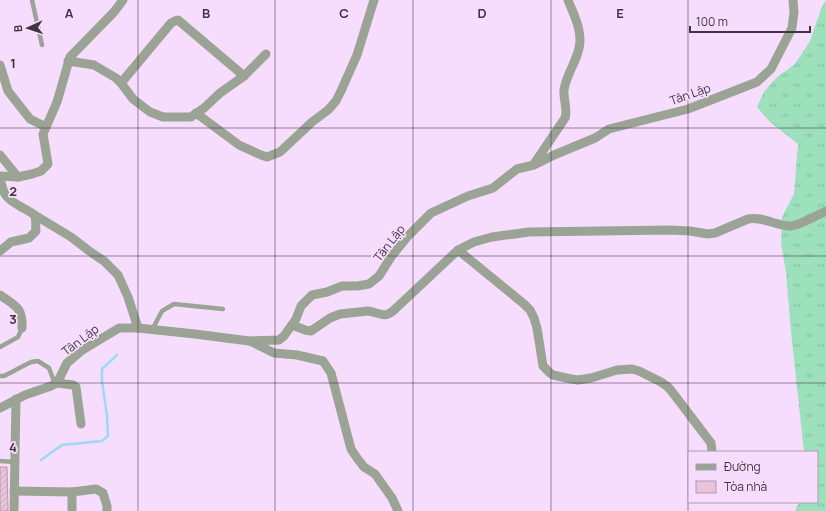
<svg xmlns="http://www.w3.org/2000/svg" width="826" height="511" font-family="Manrope,sans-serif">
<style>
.grass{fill:url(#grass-tufts)}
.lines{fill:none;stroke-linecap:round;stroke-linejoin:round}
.stream{stroke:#9adaf8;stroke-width:2.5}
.building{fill:url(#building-hatch);stroke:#bb98ac}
.service{stroke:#9ba395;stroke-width:4.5}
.minor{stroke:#9ba395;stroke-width:9}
.grid{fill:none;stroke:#3f3541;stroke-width:1;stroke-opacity:0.55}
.labels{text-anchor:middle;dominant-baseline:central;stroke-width:3.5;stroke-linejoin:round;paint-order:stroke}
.street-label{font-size:12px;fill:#3f3541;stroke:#f7ddfd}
.grid-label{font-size:13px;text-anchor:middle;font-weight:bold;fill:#3f3541;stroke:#f7ddfd;stroke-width:3.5;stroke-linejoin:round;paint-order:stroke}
</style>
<defs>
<pattern id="grass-tufts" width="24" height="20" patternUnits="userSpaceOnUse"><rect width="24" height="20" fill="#9ce0bc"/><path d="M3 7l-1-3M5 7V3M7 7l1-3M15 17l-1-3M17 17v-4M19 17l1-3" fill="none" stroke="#87c1a3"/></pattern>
<pattern id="building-hatch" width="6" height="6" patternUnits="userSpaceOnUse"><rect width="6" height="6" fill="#e9c4d9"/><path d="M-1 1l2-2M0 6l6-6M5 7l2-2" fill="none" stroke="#c9a9bb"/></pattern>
</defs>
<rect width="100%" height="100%" fill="#f7ddfd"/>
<path class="grass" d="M826,0V511H795L799,502H817V452H804L791,332L786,272L781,244L782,217L794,194L798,144L770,122L757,107L764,92L776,78L795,64L810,41L821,9Z"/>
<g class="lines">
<path class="stream" d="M41,460L62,445L102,441L108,436L107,416L102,381V369L117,355"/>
</g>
<path class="building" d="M0,467H7L8,511H0Z"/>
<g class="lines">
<g class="service">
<path d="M32,0L42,45"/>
<path d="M152,330L162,311L174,304L223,309"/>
<path d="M0,347L18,337L22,328"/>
<path d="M0,376H4L31,362L38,361L49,368L55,384"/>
<path d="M0,461L15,462"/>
</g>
<g class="minor">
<path d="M68,61L94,65L116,78L121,83L133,99L150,112L163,117H191L204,108L220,93L244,76L266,54"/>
<path d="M0,65L8,91L30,119L46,127"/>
<path d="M121,83L171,23L175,21L178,20L244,76"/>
<path d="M196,113L239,145L261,155L267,157L280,152L312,122L328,110L336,101L341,91L357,55L374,0"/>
<path d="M0,155L18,177"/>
<path d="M534,164L565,118C568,109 563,99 564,90C566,75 576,63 579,48C583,32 574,15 568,0"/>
<path d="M0,176L18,177L32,174L41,171L48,164L43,134L57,102L70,57L114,12L123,0"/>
<path d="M0,177C3,196 7,199 23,208C27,210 31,212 34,215C37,219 35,226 36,231L29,238L11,242L0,251"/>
<path d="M33,214L71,237L92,253L104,261L118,275L128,297L138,328"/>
<path d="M458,250L524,304L530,310L534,318L537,328L543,366L550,373L553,375L571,379L578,380L591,378L617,370L632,369L639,371L661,382L668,387L673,393L711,443L712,452"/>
<path d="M0,295C15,306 23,307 22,328"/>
<path d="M292,325L305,330L311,331L330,318L340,314L368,311C379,312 383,319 393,311L458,250L474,242L492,237L529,232L670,230L690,231L708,234L715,233L748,219C763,216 776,226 791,226C801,225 817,215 826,211"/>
<path d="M250,341L274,353L297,355L323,361L331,373L351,449L357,458L364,467L375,474L392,498L398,511"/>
<path d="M57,383L73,385L76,387L81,424"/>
<path d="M0,408L25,395L51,386L57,383L67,363L81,351L119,328H138L195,334L249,341L279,340L284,336L296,319L301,306L312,295L327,292L342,286H357L369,284L379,276L391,257L408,236L431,213L468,196L493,188L517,169L534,165L554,155L595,138L609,129L688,109L757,82L771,69L792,28L794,12L793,0"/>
<path d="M14,491L72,492L96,489L103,493L107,506V511"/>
<path d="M14,511L16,399"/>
<path d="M72,511V492"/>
</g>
</g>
<path class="grid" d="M138,0V511M275,0V511M413,0V511M551,0V511M688,0V511M0,128H826M0,256H826M0,383H826"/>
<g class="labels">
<g class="street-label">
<text transform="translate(690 94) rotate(-19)">Tân Lập</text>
<text transform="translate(389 243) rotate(-52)">Tân Lập</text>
<text transform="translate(80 340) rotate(-37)">Tân Lập</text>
</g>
</g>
<g class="grid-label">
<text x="69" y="18">A</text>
<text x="206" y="18">B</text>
<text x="344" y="18">C</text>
<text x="482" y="18">D</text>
<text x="620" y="18">E</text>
<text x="13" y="68">1</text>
<text x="13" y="196">2</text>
<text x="13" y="324">3</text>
<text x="13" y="452">4</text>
</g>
<rect x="688" y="451" width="130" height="52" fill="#f7ddfd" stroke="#ad9ab2"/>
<rect x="696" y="464" width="20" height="6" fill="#9ba395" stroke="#ad9ab2"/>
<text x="724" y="471" font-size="12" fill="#3f3541">Đường</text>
<rect x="696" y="481" width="20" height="12" fill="#e9c4d9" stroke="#ad9ab2"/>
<text x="724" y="491" font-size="12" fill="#3f3541">Tòa nhà</text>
<g transform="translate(28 28) rotate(267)" stroke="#f7ddfd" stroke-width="3" paint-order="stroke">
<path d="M0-3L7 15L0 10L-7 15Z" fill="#3f3541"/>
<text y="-6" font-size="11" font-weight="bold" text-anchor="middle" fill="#3f3541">B</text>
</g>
<path d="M690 26v6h120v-6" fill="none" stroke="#3f3541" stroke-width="2"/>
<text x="696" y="26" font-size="12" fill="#3f3541" stroke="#f7ddfd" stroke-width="3" paint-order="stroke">100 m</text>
</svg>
